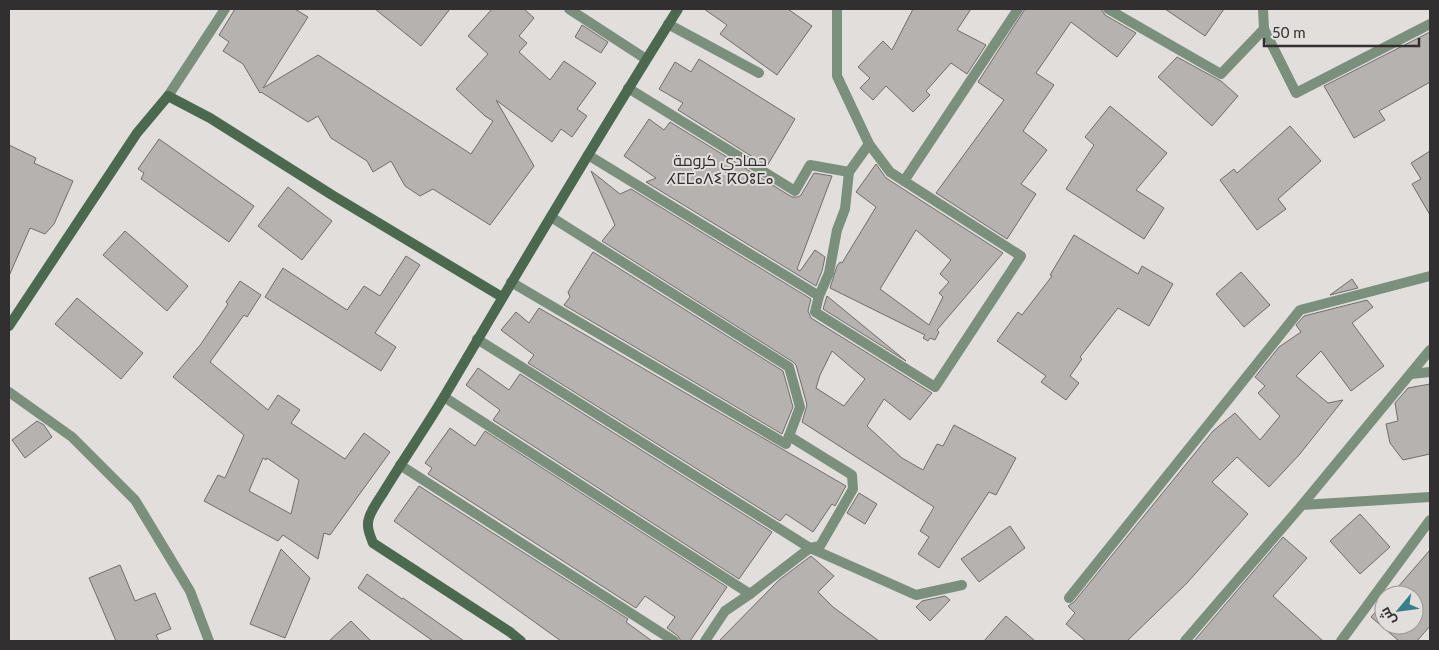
<svg xmlns="http://www.w3.org/2000/svg" width="1439" height="650" font-family="Lato,Cairo,'Noto Sans Tifinagh',sans-serif">
<style>
.building{fill:#b6b2b0;stroke:#706d6b;fill-rule:evenodd}
.lines{fill:none;stroke-linecap:round;stroke-linejoin:round}
.street{stroke:#7b8f7d;stroke-width:10}
.secondary{stroke:#4b694e;stroke-width:10}
.labels{text-anchor:middle;dominant-baseline:central;stroke-width:4;stroke-linejoin:round;paint-order:stroke}
.quarter-label{font-size:16px;fill:#312f2f;stroke:#e2dedc}
</style>
<rect width="100%" height="100%" fill="#e2dedc"/>
<g class="building">
<path d="M235,9H295L308,17L263,88L318,55L471,154L493,121L485,116L456,89L488,54L468,36L492,9H524L534,18L519,36L527,43L519,52L550,80L564,61L596,83L577,109L587,116L572,137L561,129L552,142L496,100L534,166L490,225L433,189L420,196L405,186L391,161L373,172L367,161L331,138L318,116L308,122L261,92L260,93L243,64L223,51L229,42L219,35Z"/>
<path d="M375,9H450L421,46Z"/>
<path d="M704,9H788L812,26L777,75L720,34L727,25Z"/>
<path d="M913,9H971L957,30L986,45L967,74L951,63L926,91L930,95L913,112L886,86L873,100L860,88L870,78L858,67L883,41L892,50Z"/>
<path d="M1025,9H1101L1105,15L1136,33L1117,57L1071,22L1036,73L1054,85L1023,131L1047,150L1021,184L1036,194L1007,239L936,193L1004,100L978,82Z"/>
<path d="M1165,9H1224L1205,36Z"/>
<path d="M582,25L608,42L601,53L575,37Z"/>
<path d="M1430,32V82L1379,111L1385,120L1354,138L1324,86Z"/>
<path d="M1177,57L1221,81L1238,96L1212,126L1158,77Z"/>
<path d="M699,59L795,119L767,166L678,110L683,103L659,89L675,62L691,72Z"/>
<path d="M1110,106L1167,153L1136,190L1164,208L1144,239L1066,189L1094,145L1085,137Z"/>
<path d="M649,119L664,130L670,122L792,197H798L801,195L814,173L832,176L797,269L800,271L815,250L825,257L822,271L816,286L646,182L656,178L624,156Z"/>
<path d="M1290,126L1321,161L1278,199L1286,209L1257,230L1220,180L1234,169L1237,173Z"/>
<path d="M159,139L254,206L229,242L141,179L144,173L138,169Z"/>
<path d="M9,145L36,158L34,163L73,181L54,224L45,234L30,228L9,276Z"/>
<path d="M1430,151V215L1412,184L1421,179L1411,163Z"/>
<path d="M876,164L886,178L1003,253L937,330L939,332L935,340L930,338L928,341L923,338L925,335L830,288L837,266L840,262L842,263L876,207L856,192ZM916,230L951,260L940,274L949,282L939,293L943,297L929,325L880,289Z"/>
<path d="M591,171L620,194L631,189L811,299L808,311L811,318L932,393L910,420L884,399L867,426L902,458L923,470L937,444L943,446L954,425L1016,458L996,495L989,492L939,568L918,554L929,537L920,531L934,507L802,422L807,405L796,365L793,362L602,241L615,225ZM832,351L865,379L844,406L816,388L820,375Z"/>
<path d="M288,187L332,221L302,260L258,226Z"/>
<path d="M125,231L188,286L167,311L103,255Z"/>
<path d="M1074,235L1138,274L1142,266L1173,284L1149,326L1118,308L1080,357L1082,359L1070,376L1079,383L1066,400L1041,382L1046,376L997,341L1018,312L1022,315L1052,276L1050,275Z"/>
<path d="M593,252L783,371L793,407L782,434L564,305L570,297L568,292Z"/>
<path d="M406,256L420,265L375,333L396,347L381,371L265,297L283,268L347,310L364,286L380,296Z"/>
<path d="M1241,272L1270,305L1244,327L1216,294Z"/>
<path d="M1352,279L1358,288L1330,295Z"/>
<path d="M240,281L261,295L247,317L244,315L210,362L268,410L278,395L300,410L291,423L345,459L364,433L390,452L330,535L324,533L318,559L283,535L278,541L204,501L218,475L225,478L244,435L173,377L201,344L228,304L226,302ZM263,458L266,460L267,458L299,480L291,514L249,491Z"/>
<path d="M827,296L906,361L823,309Z"/>
<path d="M77,298L143,353L121,379L55,324Z"/>
<path d="M1367,300L1373,307L1352,323L1384,366L1351,391L1321,351L1296,376L1328,403L1343,400L1299,455L1269,487L1237,457L1212,482L1248,514L1187,583L1127,641H1086L1066,624L1075,613L1068,606L1074,602L1213,431L1235,413L1260,440L1280,416L1258,393L1265,386L1255,377L1279,347L1301,332L1296,325L1304,316Z"/>
<path d="M539,308L846,486L835,506L832,504L813,532L786,514L780,521L528,363L534,355L501,330L516,312L529,323Z"/>
<path d="M478,368L509,390L520,374L772,532L739,579L493,420L500,410L466,385Z"/>
<path d="M1430,384V454L1403,460L1390,443L1386,424L1398,421L1395,403L1408,388Z"/>
<path d="M37,421L44,425L52,437L25,458L12,440Z"/>
<path d="M450,428L475,446L485,431L727,587L690,641H681L678,636L667,628L675,617L645,596L636,608L428,474L432,468L425,463Z"/>
<path d="M419,486L628,619L626,622L652,641H561L394,521Z"/>
<path d="M859,493L877,504L865,524L847,513Z"/>
<path d="M1360,514L1390,547L1360,574L1330,541Z"/>
<path d="M1010,526L1025,548L979,582L961,559Z"/>
<path d="M1283,537L1307,558L1273,596L1323,641H1194Z"/>
<path d="M281,549L310,578L285,638L250,624Z"/>
<path d="M1430,550V626L1417,641H1399L1371,617L1384,603V625H1414V595H1391Z"/>
<path d="M811,556L834,576L818,592L833,607L879,641H719L779,580Z"/>
<path d="M120,565L135,601L155,593L171,629L156,635L159,641H116L89,578Z"/>
<path d="M367,574L402,599L403,598L464,641H433L358,588Z"/>
<path d="M945,596L950,600L930,621L916,607L922,601Z"/>
<path d="M1006,616L1035,641H984Z"/>
<path d="M351,621L371,641H329Z"/>
</g>
<g class="lines">
<g class="street">
<path d="M569,9L646,59"/>
<path d="M1108,9L1221,74L1264,29"/>
<path d="M1263,9L1264,29L1296,93L1430,24"/>
<path d="M668,24L759,73"/>
<path d="M628,88L795,191L810,165L849,172"/>
<path d="M168,96L225,9"/>
<path d="M588,155L819,296L815,312L935,387L1021,256L890,172L869,144L837,76V9"/>
<path d="M904,181L1018,9"/>
<path d="M511,282L786,444L800,407L789,367L551,217"/>
<path d="M819,296L829,273L837,230L845,209L849,172L869,144"/>
<path d="M477,339L810,548L916,595L962,585"/>
<path d="M1411,374L1430,372"/>
<path d="M9,392L72,437L135,500L190,591L209,641"/>
<path d="M444,397L750,594L810,548L820,546L853,489L852,475L789,436"/>
<path d="M400,465L674,641"/>
<path d="M1302,505L1430,497"/>
<path d="M1069,598L1300,310L1430,276"/>
<path d="M705,641L725,611L750,594"/>
<path d="M1185,641L1302,505L1430,350"/>
<path d="M1341,641L1430,520"/>
</g>
<g class="secondary">
<path d="M9,326L137,133L168,96L210,118L332,195L502,297"/>
<path d="M521,641L510,632L373,543C370,535 366,527 369,518C372,508 381,497 386,488C405,457 426,427 445,395C521,266 598,136 678,9"/>
</g>
</g>
<g class="labels">
<g class="quarter-label">
<text x="720" y="159">حمادي كرومة<tspan x="720" dy="18">ⵃⵎⵎⴰⴷⵉ ⴽⵔⵓⵎⴰ</tspan></text>
</g>
</g>
<rect width="1439" height="650" fill="none" stroke="#312f2f" stroke-width="20"/>
<g transform="translate(1399 610) rotate(241)"><circle r="24" fill="#e2dedc" stroke="#9b9897"/>
<path d="M0-4L9 19L0 12L-9 19Z" fill="#377d8a"/>
<text y="-8" font-size="14" font-weight="bold" text-anchor="middle" fill="#312f2f">ش</text>
</g>
<path d="M1264 38v8h155v-8" fill="none" stroke="#312f2f" stroke-width="2.5"/>
<text x="1272" y="38" font-size="15" fill="#312f2f" stroke="#e2dedc" stroke-width="4" paint-order="stroke">50 m</text>
</svg>
